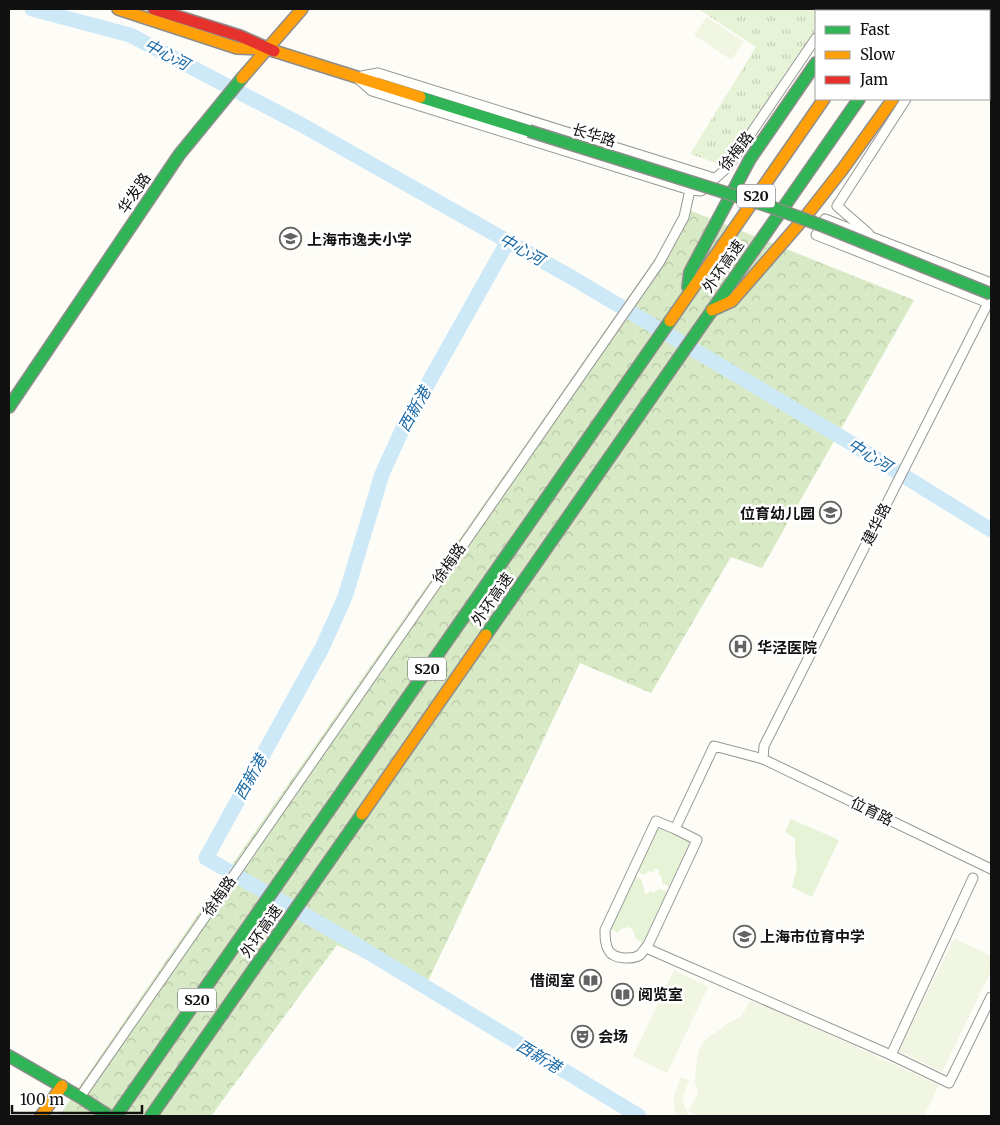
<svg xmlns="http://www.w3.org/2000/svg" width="1000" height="1125" font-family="Merriweather,'Noto Sans SC',serif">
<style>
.grass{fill:#e7f3d7}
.forest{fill:url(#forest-crowns)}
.park{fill:url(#park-tufts)}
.pitch{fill:#f0f6e1}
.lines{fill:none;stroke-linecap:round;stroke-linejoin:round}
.river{stroke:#cde8f7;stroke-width:15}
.street-casing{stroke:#979795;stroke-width:11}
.fast-casing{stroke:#8e8d8b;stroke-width:14}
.slow-casing{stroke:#8e8d8b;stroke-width:14}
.jam-casing{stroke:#8e8d8b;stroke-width:14}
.street{stroke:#fffffe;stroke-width:9}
.fast{stroke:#30b455;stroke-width:11}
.slow{stroke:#ff9f0a;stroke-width:11}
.jam{stroke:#e5322d;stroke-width:11}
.fast-bridge-casing{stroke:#8e8d8b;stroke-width:14;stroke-linecap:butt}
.fast-bridge{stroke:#30b455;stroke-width:11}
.labels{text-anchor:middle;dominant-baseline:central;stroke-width:5;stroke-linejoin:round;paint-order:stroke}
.shield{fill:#fff;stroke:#585858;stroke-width:1}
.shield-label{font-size:14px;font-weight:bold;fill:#111}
.street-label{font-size:15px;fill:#111;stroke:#fff}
.poi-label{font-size:15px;font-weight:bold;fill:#111;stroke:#fff;text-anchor:start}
.water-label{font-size:16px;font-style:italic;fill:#1768a6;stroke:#fff}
</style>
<defs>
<pattern id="forest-crowns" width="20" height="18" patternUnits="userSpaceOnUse" patternTransform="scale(1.25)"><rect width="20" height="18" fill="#d8eac5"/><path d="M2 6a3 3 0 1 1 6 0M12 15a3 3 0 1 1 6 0" fill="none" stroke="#b8c8a8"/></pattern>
<pattern id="park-tufts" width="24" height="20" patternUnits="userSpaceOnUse" patternTransform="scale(1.25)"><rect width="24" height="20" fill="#e7f3d7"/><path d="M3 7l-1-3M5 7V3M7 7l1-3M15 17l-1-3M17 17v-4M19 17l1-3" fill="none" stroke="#c5cfb8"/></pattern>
</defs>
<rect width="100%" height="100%" fill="#fdfcf7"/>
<g class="grass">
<path d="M791,819L839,840L812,897L792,887L797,867L795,853V838L785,832Z"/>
<path d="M658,827L689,842L690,843L669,887L662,883V877L658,873L659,870L655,868L653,872L649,871L644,875L636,871Z"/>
<path d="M634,876L642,880V884L645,890L644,893L648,894L650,891L654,892L660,889L666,891L667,893L644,943L636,939L633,930L629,927L621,929L618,933L609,928Z"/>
</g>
<path class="forest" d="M689,210L914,300L762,568L731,557L651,693L580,663L425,987L337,945L211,1116H59L234,862Z"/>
<path class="park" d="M698,9H836L834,11H816V38L728,167L690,154L756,47Z"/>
<g class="pitch">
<path d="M707,17L744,42L731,60L694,35Z"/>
<path d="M954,938L991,956V971L942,1072L899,1051Z"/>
<path d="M674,970L708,987L667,1073L633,1056Z"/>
<path d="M750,1001L766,1006L939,1085L924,1116H698L688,1111L698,1093L695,1083L696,1066L699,1050L705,1040L730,1022L741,1017Z"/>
<path d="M681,1077L689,1080L682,1100L688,1114L691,1116H676C671,1101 675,1091 681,1077Z"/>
</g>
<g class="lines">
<g class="river">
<path d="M32,9L130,35L302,125L571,277L846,440L991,530"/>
<path d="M508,241L403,428L382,474L345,597L322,648L206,858L343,937L639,1116"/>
</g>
<defs>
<g id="street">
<path d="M834,11L836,9"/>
<path d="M969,11L971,9"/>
<path d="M714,178L378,73L356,77L372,91L690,190L701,191L728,167L816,38"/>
<path d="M869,234L837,206L906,99"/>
<path d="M991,283L825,219L816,235L991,304"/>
<path d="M988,303L764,746L763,759L991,869"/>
<path d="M675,829L656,821L605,930C605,937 605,945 609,951C614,959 632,960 640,955C642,953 645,948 648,945L697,840L675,829L714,746L763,759"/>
<path d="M646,948L891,1055L973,878"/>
<path d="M891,1055L949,1083L991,997"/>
<path d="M80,1097L659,263L684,217L690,190"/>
</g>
<g id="fast">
<path d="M887,11L889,9"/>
<path d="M957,11L959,9"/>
<path d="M420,97L529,131"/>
<path d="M688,287L690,272L750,159L816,63"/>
<path d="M9,407L179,155L242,78"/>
<path d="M486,635L859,99"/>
<path d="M277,885L670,321"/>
<path d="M9,1056L80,1097L109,1116"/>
<path d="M151,1116L362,814"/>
</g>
<g id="slow">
<path d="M118,9L237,48L262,49"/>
<path d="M922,11L924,9"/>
<path d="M274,51L420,97"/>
<path d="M242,78L302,9"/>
<path d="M712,310L732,301L806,216L842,170L893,99"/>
<path d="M670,321L824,99"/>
<path d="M362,814L486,635"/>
<path d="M41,1116L62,1086"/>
</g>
<g id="jam">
<path d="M154,9L240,36L274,51"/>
<path d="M854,11L856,9"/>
</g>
</defs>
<use href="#street" class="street-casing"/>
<use href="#fast" class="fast-casing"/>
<use href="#slow" class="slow-casing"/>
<use href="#jam" class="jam-casing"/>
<use href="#street" class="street"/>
<use href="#fast" class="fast"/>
<use href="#slow" class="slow"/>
<use href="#jam" class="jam"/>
<defs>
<g id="fast-bridge">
<path d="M529,131L768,206L823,226L991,294"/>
<path d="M116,1116L277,885"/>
</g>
</defs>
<use href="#fast-bridge" class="fast-bridge-casing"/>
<use href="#fast-bridge" class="fast-bridge"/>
</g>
<defs>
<symbol id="school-ring" viewBox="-11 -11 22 22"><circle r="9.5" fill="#fff" stroke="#646362" stroke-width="1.5"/><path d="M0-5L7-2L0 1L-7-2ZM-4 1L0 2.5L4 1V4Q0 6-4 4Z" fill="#646362"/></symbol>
<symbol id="hospital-ring" viewBox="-11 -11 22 22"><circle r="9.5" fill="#fff" stroke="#646362" stroke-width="1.5"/><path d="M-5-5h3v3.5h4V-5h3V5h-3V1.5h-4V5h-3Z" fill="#646362"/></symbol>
<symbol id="library-ring" viewBox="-11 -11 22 22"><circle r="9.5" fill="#fff" stroke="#646362" stroke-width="1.5"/><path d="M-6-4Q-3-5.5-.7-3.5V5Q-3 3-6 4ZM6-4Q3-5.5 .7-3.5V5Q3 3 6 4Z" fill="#646362"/></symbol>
<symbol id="theatre-ring" viewBox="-11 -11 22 22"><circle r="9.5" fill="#fff" stroke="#646362" stroke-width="1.5"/><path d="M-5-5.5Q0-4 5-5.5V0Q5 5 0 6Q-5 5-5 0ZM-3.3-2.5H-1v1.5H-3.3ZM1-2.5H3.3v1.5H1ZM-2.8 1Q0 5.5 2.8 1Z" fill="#646362"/></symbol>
</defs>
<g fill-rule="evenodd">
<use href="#school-ring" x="278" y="226" width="25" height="25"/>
<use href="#school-ring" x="818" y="500" width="25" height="25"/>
<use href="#hospital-ring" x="728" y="634" width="25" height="25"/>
<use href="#school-ring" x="732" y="924" width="25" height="25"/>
<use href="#library-ring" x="578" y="968" width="25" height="25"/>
<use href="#library-ring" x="610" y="982" width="25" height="25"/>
<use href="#theatre-ring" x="570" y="1024" width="25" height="25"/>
</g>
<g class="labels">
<g class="shield">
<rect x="737" y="184.5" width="38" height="23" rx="4"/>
<rect x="408" y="657.5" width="38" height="23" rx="4"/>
<rect x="178" y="988.5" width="38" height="23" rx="4"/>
</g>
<g class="shield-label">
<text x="756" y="196">S20</text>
<text x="427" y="669">S20</text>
<text x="197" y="1000">S20</text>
</g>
<g class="street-label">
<text transform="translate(594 135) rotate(17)">长华路</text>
<text transform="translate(736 151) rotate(-52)">徐梅路</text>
<text transform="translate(134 193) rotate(-56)">华发路</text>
<text transform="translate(723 266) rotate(-55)">外环高速</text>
<text transform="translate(876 524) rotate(-63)">建华路</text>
<text transform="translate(449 563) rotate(-55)">徐梅路</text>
<text transform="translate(492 599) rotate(-55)">外环高速</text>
<text transform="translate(872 811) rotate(26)">位育路</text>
<text transform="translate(219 896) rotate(-55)">徐梅路</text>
<text transform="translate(261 931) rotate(-55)">外环高速</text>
</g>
<g class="poi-label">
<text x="307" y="239">上海市逸夫小学</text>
<text x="815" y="513" text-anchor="end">位育幼儿园</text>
<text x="757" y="647">华泾医院</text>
<text x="760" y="936">上海市位育中学</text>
<text x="575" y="980" text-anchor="end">借阅室</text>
<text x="638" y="994">阅览室</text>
<text x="598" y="1036">会场</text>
</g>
<g class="water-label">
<text transform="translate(167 54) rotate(28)">中心河</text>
<text transform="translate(522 249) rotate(29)">中心河</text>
<text transform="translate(414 409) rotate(-61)">西新港</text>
<text transform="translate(870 455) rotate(32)">中心河</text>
<text transform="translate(250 777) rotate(-61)">西新港</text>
<text transform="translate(539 1056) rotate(31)">西新港</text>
</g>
</g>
<rect width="1000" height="1125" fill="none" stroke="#111111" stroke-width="20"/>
<rect x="815" y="10" width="175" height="90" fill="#ffffff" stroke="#a0a0a0"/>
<rect x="825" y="26" width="25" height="8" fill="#30b455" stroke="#a0a0a0"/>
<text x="860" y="35" font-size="15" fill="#111111">Fast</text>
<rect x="825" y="51" width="25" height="8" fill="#ff9f0a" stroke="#a0a0a0"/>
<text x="860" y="60" font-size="15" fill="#111111">Slow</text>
<rect x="825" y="76" width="25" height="8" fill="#e5322d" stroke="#a0a0a0"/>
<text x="860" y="85" font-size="15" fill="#111111">Jam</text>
<path d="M12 1105v8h130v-8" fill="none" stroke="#111111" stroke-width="2.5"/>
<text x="20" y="1105" font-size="15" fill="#111111" stroke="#ffffff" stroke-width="4" paint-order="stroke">100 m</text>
</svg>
